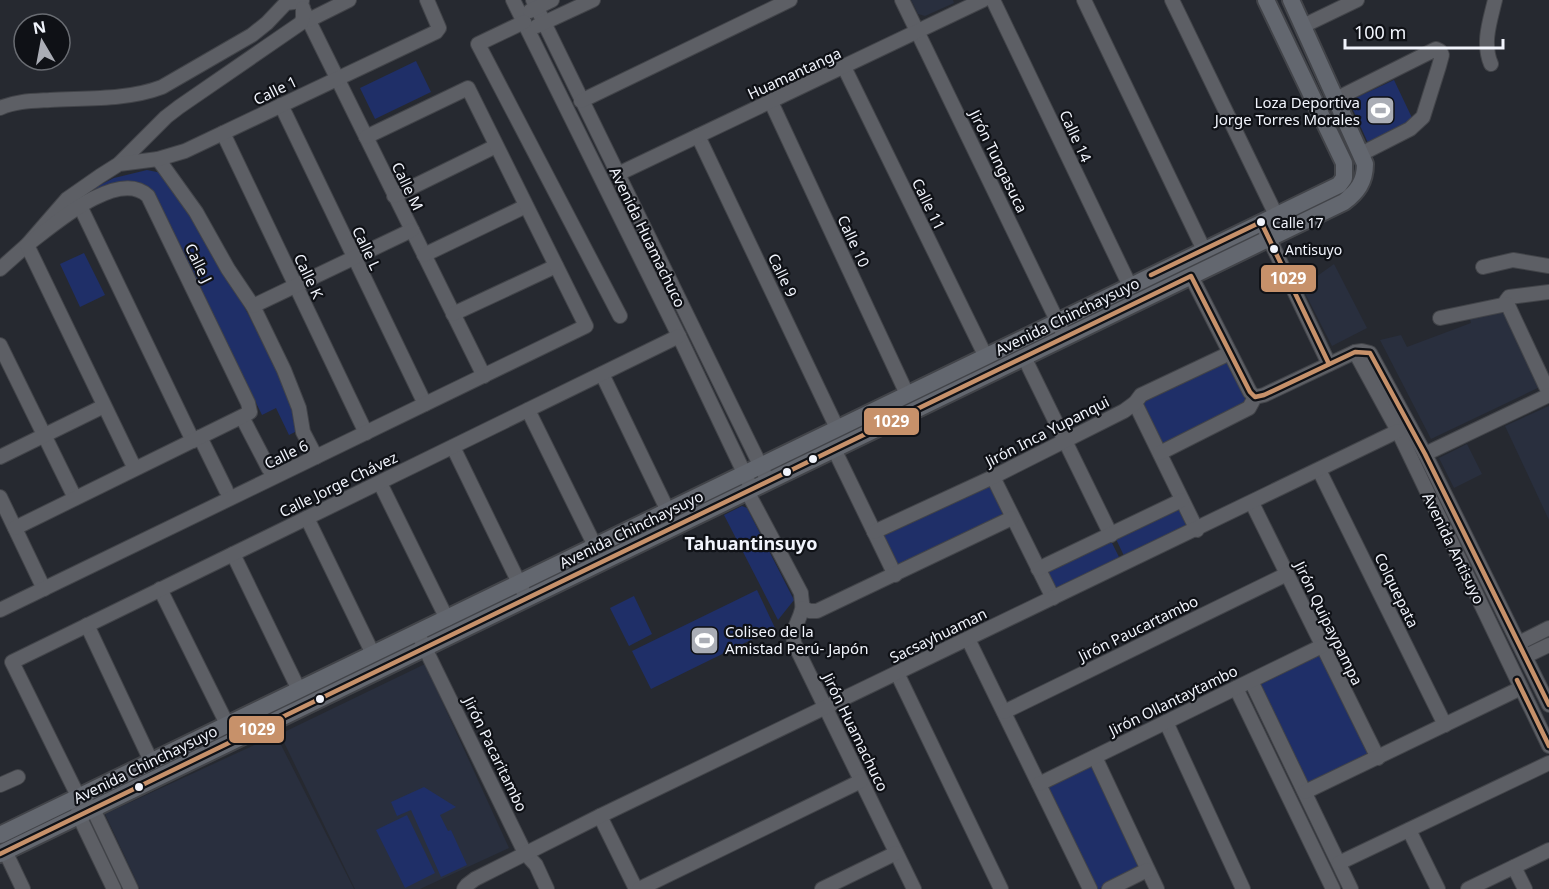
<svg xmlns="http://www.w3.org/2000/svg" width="1549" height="889" font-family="'Noto Sans',sans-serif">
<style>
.built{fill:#292f3e}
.green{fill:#1f2f68}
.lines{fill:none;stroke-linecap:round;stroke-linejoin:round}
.minor-casing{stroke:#424449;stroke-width:16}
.major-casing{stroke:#424449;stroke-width:20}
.minor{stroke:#5d5f65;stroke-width:14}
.major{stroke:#63676f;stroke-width:16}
.bus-1-casing{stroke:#0f1116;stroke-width:9}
.bus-1{stroke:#c7916a;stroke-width:4.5}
.bus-dot{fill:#f1f4fc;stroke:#0f1116;stroke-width:2}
.labels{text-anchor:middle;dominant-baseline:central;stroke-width:4.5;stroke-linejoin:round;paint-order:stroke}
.bus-label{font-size:14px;fill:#f1f4fc;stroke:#0f1116;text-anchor:start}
.street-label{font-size:15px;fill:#f1f4fc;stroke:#0f1116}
.poi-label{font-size:15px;fill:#f1f4fc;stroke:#0f1116;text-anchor:end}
.quarter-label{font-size:18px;font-weight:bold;fill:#f1f4fc;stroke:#0f1116}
.line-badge{stroke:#0f1116;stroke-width:2}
.badge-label{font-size:16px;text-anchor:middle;font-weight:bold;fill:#fff}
</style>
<rect width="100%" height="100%" fill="#262930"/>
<g class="built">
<path d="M911,0H953L954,3L925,16L918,14Z"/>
<path d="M1334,264L1367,328L1332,346L1302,287Z"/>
<path d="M1503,308L1542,386L1431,439L1380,340L1401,335L1407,347L1471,323L1470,319Z"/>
<path d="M1549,406V520L1505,426Z"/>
<path d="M1467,444L1482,474L1454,488L1439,458Z"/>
<path d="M425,664L509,848L420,889H355L280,734Z"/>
<path d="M276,735L354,889H140L105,814Z"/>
</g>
<g class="green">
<path d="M416,61L431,92L375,119L360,88Z"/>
<path d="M1394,80L1414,122L1368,143L1349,101Z"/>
<path d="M147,170L162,173L196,221L247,312L292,401L297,431L289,435L276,408L262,415L154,194L144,186L96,192L94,188L114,178Z"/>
<path d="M84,253L105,295L80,307L60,264Z"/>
<path d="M1228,358L1251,404L1162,447L1139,401Z"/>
<path d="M991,480L1009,517L896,571L878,533Z"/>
<path d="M1181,504L1192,528L1126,560L1115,537Z"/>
<path d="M742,506L747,508L794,600L778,620L724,515Z"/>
<path d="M1110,539L1121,561L1055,593L1044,570Z"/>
<path d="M757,590L775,628L651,689L632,651Z"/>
<path d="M634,596L652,634L629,646L610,608Z"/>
<path d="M1320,652L1371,755L1307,786L1257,683Z"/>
<path d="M1094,762L1143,868L1099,889H1094L1043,786Z"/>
<path d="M424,787L456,807L440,815L448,831L451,830L467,865L441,877L411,810L397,816L391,802Z"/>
<path d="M407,815L435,873L405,888L376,830Z"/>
</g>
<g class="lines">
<defs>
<g id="minor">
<path d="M513,0L679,336L748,481"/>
<path d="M533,0L765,475"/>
<path d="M902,0L1065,337"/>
<path d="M993,0L1130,286"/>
<path d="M1084,0L1204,250"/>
<path d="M1172,0L1276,215"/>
<path d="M304,11L484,376"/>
<path d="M530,11L552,0"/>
<path d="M309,20L349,0"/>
<path d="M524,22L478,44L620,316"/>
<path d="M537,26L593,0"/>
<path d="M1303,26L1357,0"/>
<path d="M1491,64C1482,43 1490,21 1495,0"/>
<path d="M844,67L985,355"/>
<path d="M1336,99L1436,49L1440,51L1442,55L1439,66L1423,117L1410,129L1361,154"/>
<path d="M581,101L790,0"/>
<path d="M771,102L907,394"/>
<path d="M281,105L425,404"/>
<path d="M0,108C16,101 33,101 50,100C87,98 128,100 162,87L252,35L267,23L286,3L302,1"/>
<path d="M223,133L366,433"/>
<path d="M698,136L837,428"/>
<path d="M158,159L196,212L228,269L253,306L284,370L299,408L303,432L316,457"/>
<path d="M120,163L166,117L179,107L301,23L303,18V8"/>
<path d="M618,174L983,0"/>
<path d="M394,196L496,146"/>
<path d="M80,206L193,441"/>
<path d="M1265,230L1329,364"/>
<path d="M424,255L526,206"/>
<path d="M1483,267L1513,260L1549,266"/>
<path d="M0,269L27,245L67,199L100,176L119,164L158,159L185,151L436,32L439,28L427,0"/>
<path d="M1191,276L1250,392L1255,397"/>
<path d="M1549,292L1509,297L1506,301L1549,393"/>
<path d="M253,306L412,230"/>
<path d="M453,314L556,266"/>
<path d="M1440,318L1507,304"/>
<path d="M0,345L75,498"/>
<path d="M1355,352L1398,431L1549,746"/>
<path d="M1024,357L1111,535"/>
<path d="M602,374L668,511"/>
<path d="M1255,397L1264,395L1355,352L1362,351L1370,353L1425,454L1549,705"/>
<path d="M1135,403L1197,530"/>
<path d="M528,410L595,546"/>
<path d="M242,417L269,469"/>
<path d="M200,437L226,490"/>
<path d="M453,447L523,591"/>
<path d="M834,449L895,575"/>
<path d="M1160,453L1249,408L1255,397"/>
<path d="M1425,454L1549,395"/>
<path d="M0,457L104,406"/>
<path d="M1319,470L1445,725"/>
<path d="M993,477L1053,598"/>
<path d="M380,483L447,619"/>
<path d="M747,491L801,593C801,598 803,604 802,609C799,623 792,626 794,643L914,889"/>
<path d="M0,497L44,589"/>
<path d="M1252,503L1378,758"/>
<path d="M307,518L373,654"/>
<path d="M15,528L247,414L250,412L248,403L148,196C118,167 51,227 27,245L135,469"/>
<path d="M874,532L993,477L1124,411L1135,403L1141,395L1230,353"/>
<path d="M233,554L299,690"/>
<path d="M1038,569L1182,500"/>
<path d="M160,589L227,724"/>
<path d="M803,608L810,611H817L1012,518"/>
<path d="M0,610L586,326L468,88L366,137"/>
<path d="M87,625L151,761"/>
<path d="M968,639L1090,889"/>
<path d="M421,640L525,853L536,865L547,889"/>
<path d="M1519,643L1549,628"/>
<path d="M1526,656L1549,645"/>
<path d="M897,673L1001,889"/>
<path d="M1251,681L1351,889"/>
<path d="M1236,688L1333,889"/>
<path d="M1004,712L1287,574"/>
<path d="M1166,722L1243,889"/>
<path d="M1095,757L1157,889"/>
<path d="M1039,784L1322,646"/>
<path d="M0,785L18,777"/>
<path d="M1305,792L1521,688"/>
<path d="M78,806L79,816L114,889"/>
<path d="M600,816L636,889"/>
<path d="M1409,830L1438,889"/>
<path d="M5,851L23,889"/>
<path d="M1339,863L1549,763"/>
<path d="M1514,867L1525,889"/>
<path d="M131,889L93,809L78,796L12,662L679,336"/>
<path d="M464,889L467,885L475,879L600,816L1398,431"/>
<path d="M639,889L861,781"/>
<path d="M822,889L896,853"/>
<path d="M1109,889L1147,870"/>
<path d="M1468,889L1549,850"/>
</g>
<g id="major">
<path d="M0,835L1339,185L1344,178V163L1266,0"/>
<path d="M0,854L1344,202C1357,192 1365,182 1365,164L1291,0"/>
</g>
</defs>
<use href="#minor" class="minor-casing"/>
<use href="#major" class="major-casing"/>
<use href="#minor" class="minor"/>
<use href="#major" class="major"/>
<defs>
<g id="bus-1">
<path d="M1151,275L1261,222L1329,364"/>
<path d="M1517,680L1549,746"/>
<path d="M0,854L1191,276L1250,392L1255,397L1264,395L1355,352L1370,353L1425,454L1549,705"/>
</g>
</defs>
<use href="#bus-1" class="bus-1-casing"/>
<use href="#bus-1" class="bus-1"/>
</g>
<defs>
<symbol id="stadium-square" viewBox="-11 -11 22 22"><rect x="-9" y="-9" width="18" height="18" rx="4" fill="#aaadb5" stroke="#0f1116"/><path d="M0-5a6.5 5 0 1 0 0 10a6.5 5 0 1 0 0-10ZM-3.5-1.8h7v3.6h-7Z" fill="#fff"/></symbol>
</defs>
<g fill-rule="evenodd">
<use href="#stadium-square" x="1364" y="94" width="33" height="33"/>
<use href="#stadium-square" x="688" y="624" width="33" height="33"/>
</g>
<g class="bus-dot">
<circle cx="1261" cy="222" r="5"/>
<circle cx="1274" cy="249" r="5"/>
<circle cx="813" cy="459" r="5"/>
<circle cx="787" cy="472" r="5"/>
<circle cx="320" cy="699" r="5"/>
<circle cx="139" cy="787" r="5"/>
</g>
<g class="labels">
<g class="bus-label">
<text x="1272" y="222">Calle 17</text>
<text x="1285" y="249">Antisuyo</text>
</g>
<g class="street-label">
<text transform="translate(794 73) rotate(-25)">Huamantanga</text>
<text transform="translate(275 90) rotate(-26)">Calle 1</text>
<text transform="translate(1076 136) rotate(65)">Calle 14</text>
<text transform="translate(999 161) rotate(64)">Jirón Tungasuca</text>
<text transform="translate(408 186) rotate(64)">Calle M</text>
<text transform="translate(929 204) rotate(64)">Calle 11</text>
<text transform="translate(648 237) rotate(64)">Avenida Huamachuco</text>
<text transform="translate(854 241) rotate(65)">Calle 10</text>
<text transform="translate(367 248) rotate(65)">Calle L</text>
<text transform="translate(199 263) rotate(64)">Calle J</text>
<text transform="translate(783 275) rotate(64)">Calle 9</text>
<text transform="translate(309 276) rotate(65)">Calle K</text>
<text transform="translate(1067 316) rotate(-26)">Avenida Chinchaysuyo</text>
<text transform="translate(1047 431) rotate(-27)">Jirón Inca Yupanqui</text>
<text transform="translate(286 454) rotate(-26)">Calle 6</text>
<text transform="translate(338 484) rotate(-26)">Calle Jorge Chávez</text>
<text transform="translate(631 529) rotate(-26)">Avenida Chinchaysuyo</text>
<text transform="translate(1454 548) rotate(64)">Avenida Antisuyo</text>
<text transform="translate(1397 590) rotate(64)">Colquepata</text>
<text transform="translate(1329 623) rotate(64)">Jirón Quipaypampa</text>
<text transform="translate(1138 628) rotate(-26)">Jirón Paucartambo</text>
<text transform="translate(938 635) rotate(-26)">Sacsayhuaman</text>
<text transform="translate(1173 700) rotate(-26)">Jirón Ollantaytambo</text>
<text transform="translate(856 732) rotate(64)">Jirón Huamachuco</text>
<text transform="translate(496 754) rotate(64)">Jirón Pacaritambo</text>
<text transform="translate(145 764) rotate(-26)">Avenida Chinchaysuyo</text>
</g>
<g class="poi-label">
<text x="1360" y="102">Loza Deportiva<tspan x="1360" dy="17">Jorge Torres Morales</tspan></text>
<text x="725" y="631" text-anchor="start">Coliseo de la<tspan x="725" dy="17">Amistad Perú- Japón</tspan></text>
</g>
<g class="quarter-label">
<text x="751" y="543">Tahuantinsuyo</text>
</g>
</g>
<g class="line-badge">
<rect x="1260" y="264" width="57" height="29" rx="6" fill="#c7916a"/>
<rect x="863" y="407" width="57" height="29" rx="6" fill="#c7916a"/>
<rect x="228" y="715" width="57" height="29" rx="6" fill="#c7916a"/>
</g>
<g class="badge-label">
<text x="1288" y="284">1029</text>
<text x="891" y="427">1029</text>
<text x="257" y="735">1029</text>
</g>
<g transform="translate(42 42) rotate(350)"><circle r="28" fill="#0f1116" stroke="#696c72" stroke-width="1.5"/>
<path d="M0-4.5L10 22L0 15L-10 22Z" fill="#aaadb5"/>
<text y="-9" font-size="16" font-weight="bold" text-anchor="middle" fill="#f1f4fc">N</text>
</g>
<path d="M1345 39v9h158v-9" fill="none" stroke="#f1f4fc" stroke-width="3"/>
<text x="1354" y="39" font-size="18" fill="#f1f4fc" stroke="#0f1116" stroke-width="4.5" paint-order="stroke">100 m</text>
</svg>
